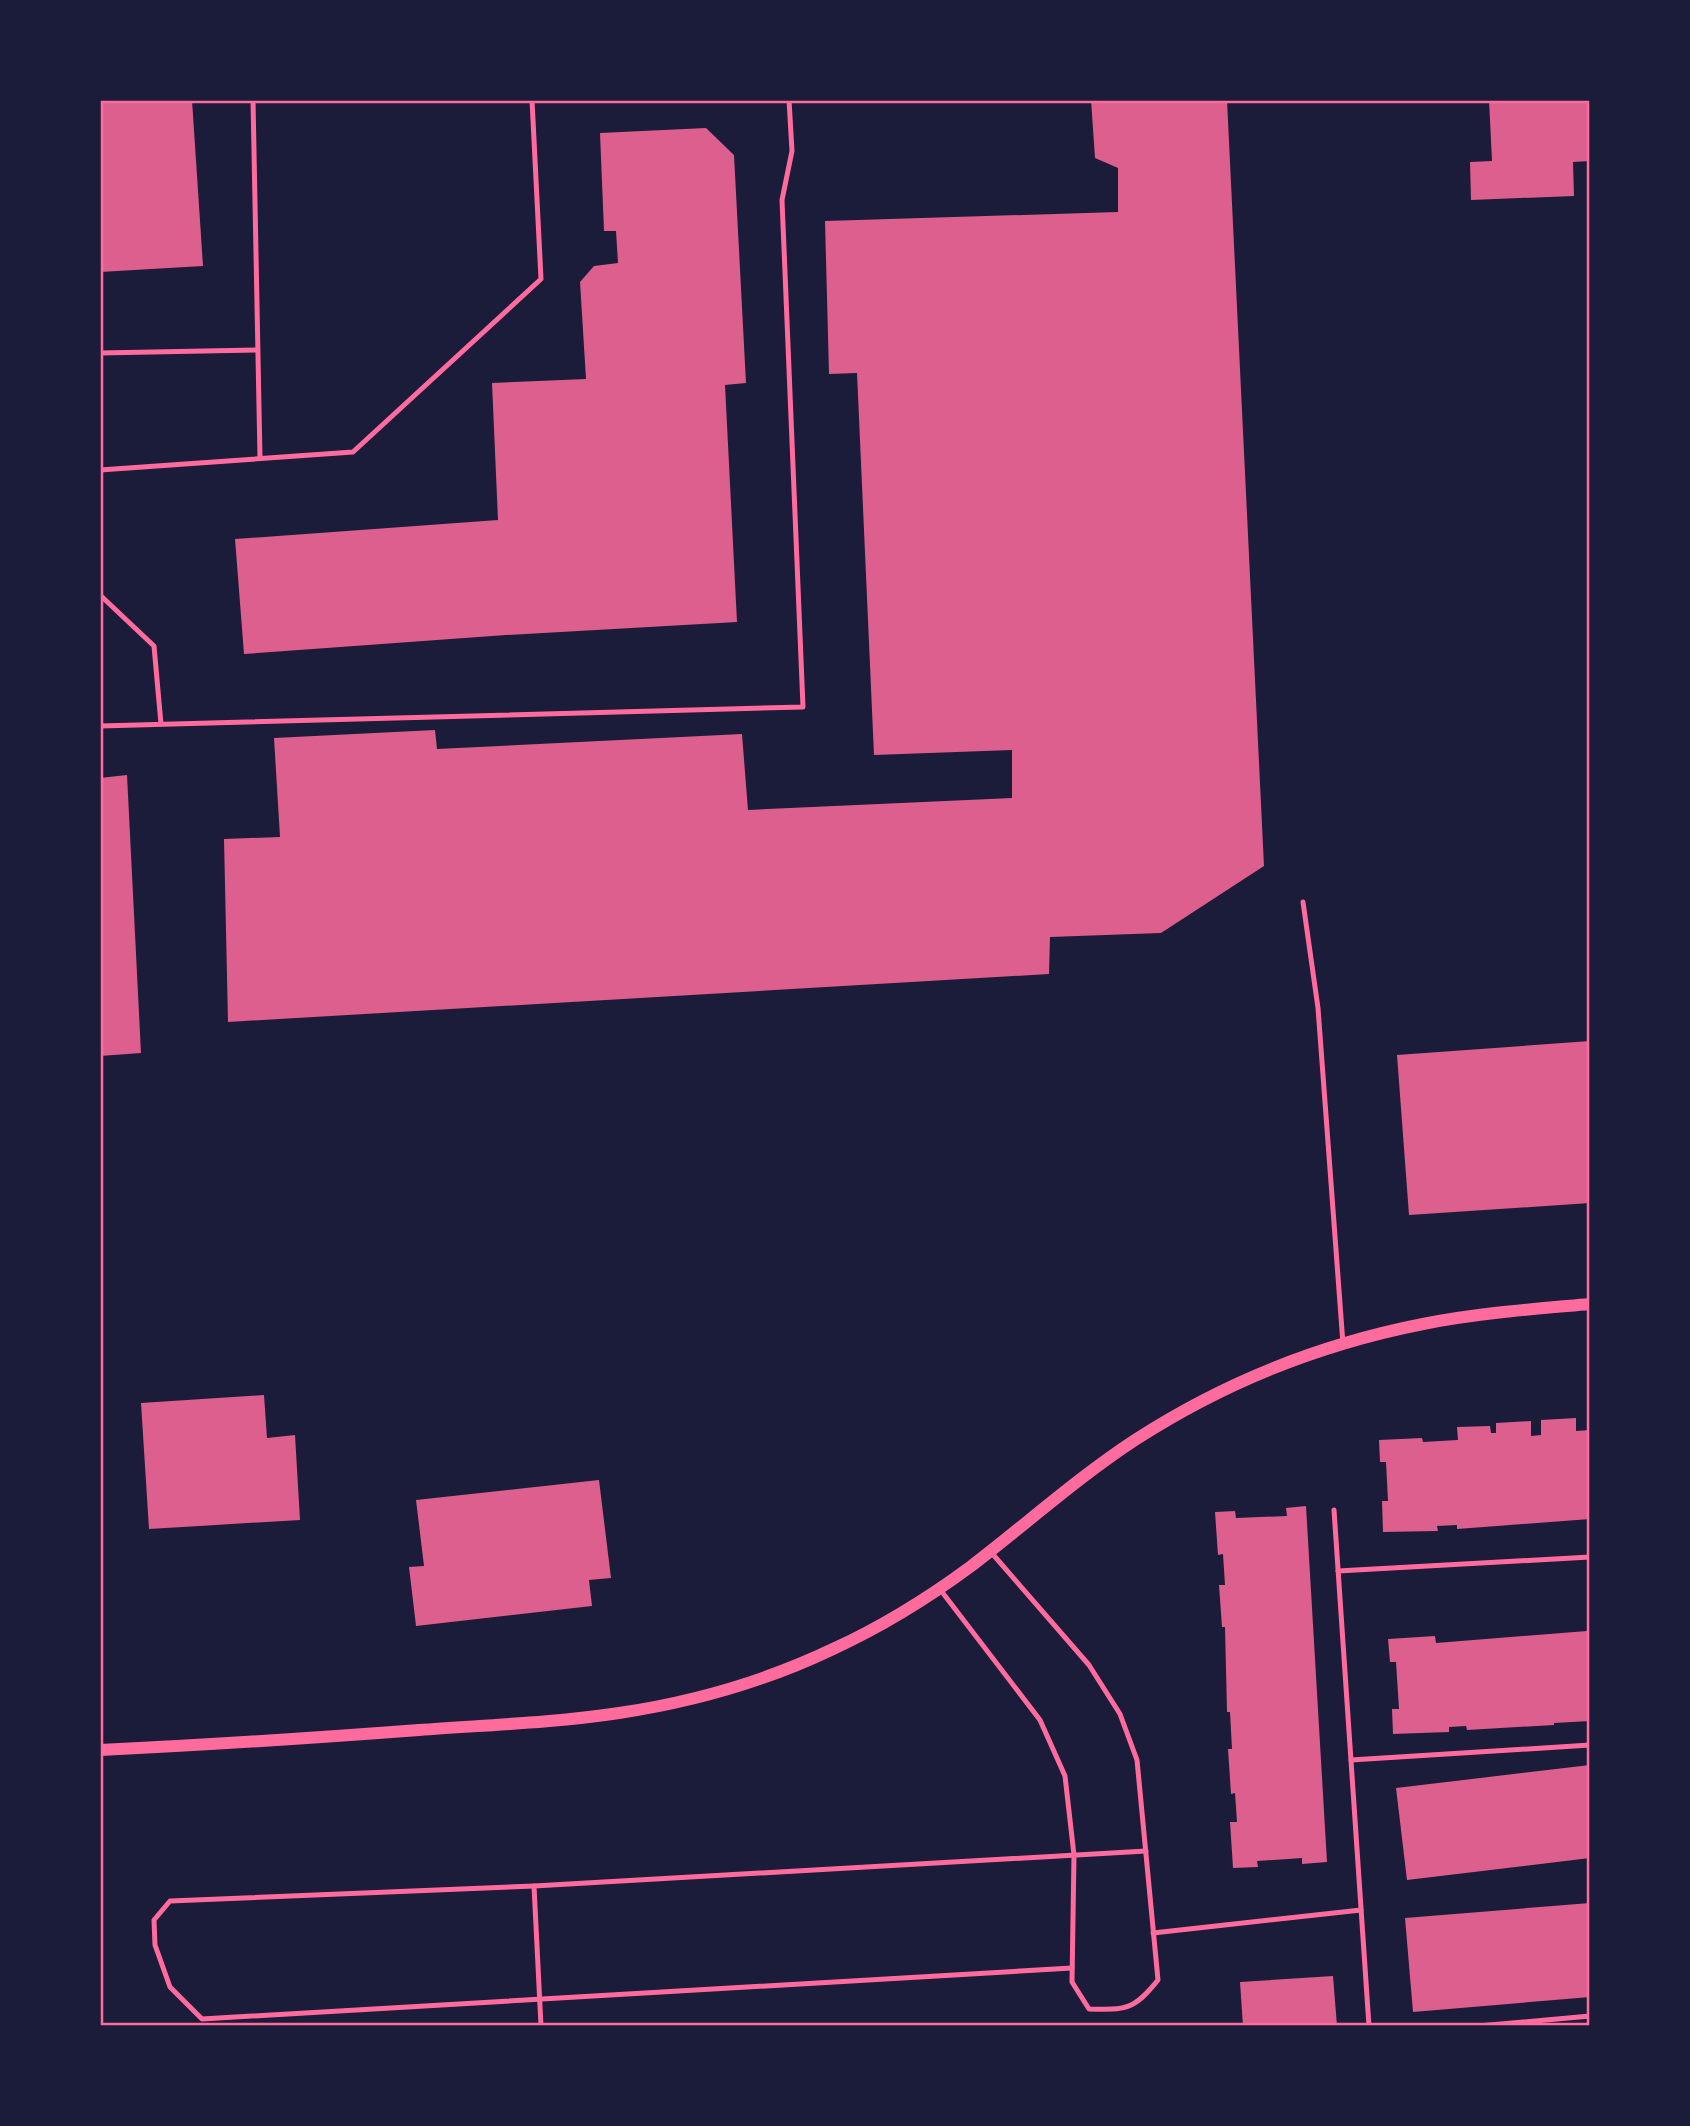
<svg xmlns="http://www.w3.org/2000/svg" width="1690" height="2126" font-family="'Space Grotesk',sans-serif">
<style>
.building{fill:#dd5f8e}
.lines{fill:none;stroke-linecap:round;stroke-linejoin:round}
.service{stroke:#ff6b9d;stroke-width:5}
.tertiary{stroke:#ff6b9d;stroke-width:12}
.neatline{fill:none;stroke:#ff6b9d;stroke-width:2.5}
</style>
<rect width="100%" height="100%" fill="#1b1b3a"/>
<g class="building">
<path d="M100,100H192L203,266L100,272Z"/>
<path d="M1091,100H1227L1264,866L1161,933L1050,937L1049,974L228,1022L224,839L280,837L274,738L435,730L437,749L742,734L748,810L1012,798V750L874,755L857,373L829,374L825,221L1118,212V168L1095,158Z"/>
<path d="M1489,100H1589L1590,161L1573,162L1574,196L1471,200L1470,162L1492,161Z"/>
<path d="M706,128L734,155L746,383L725,385L737,622L506,635L244,654L235,539L498,520L492,383L586,379L580,282L594,266L618,263L616,231H604L600,133Z"/>
<path d="M127,775L141,1053L100,1056V778Z"/>
<path d="M1590,1041V1203L1409,1215L1397,1055Z"/>
<path d="M264,1395L267,1438L295,1435L300,1520L149,1529L141,1403Z"/>
<path d="M1576,1418V1431L1590,1430V1519L1457,1529V1525L1437,1526L1438,1531L1383,1532L1382,1501H1388L1386,1462H1380L1379,1440L1422,1438L1423,1442L1458,1440L1457,1427L1490,1426L1491,1433H1496V1423L1531,1421V1436L1541,1435V1420Z"/>
<path d="M599,1480L611,1578L589,1580L592,1606L416,1626L409,1567L424,1566L416,1500Z"/>
<path d="M1306,1506L1327,1862L1302,1864V1858L1257,1861L1258,1867L1233,1868L1230,1822H1237L1235,1793L1231,1794L1228,1749H1232L1230,1712H1227L1225,1627H1222L1219,1585H1225L1223,1554L1218,1555L1215,1512L1235,1511L1236,1518L1287,1516L1286,1508Z"/>
<path d="M1587,1631L1590,1634V1721L1554,1723V1725L1467,1730L1466,1726L1449,1727V1732L1393,1734L1392,1709H1399L1396,1662H1390L1388,1639L1435,1636L1436,1643Z"/>
<path d="M1590,1765V1858L1407,1880L1396,1788Z"/>
<path d="M1590,1903V1997L1413,2012L1405,1918Z"/>
<path d="M1333,1976L1337,2026H1243L1240,1982Z"/>
</g>
<g class="lines">
<g class="service">
<path d="M253,100L260,458"/>
<path d="M100,353L257,350"/>
<path d="M100,470L353,452L541,279L532,100"/>
<path d="M100,595L154,646L161,724"/>
<path d="M100,726L803,707L782,200L792,151L789,100"/>
<path d="M1303,902L1318,1008L1343,1344"/>
<path d="M1334,1510L1369,2026"/>
<path d="M1338,1571L1590,1557"/>
<path d="M939,1588L1040,1720L1065,1776L1074,1855L1072,1982L1089,2009C1126,2010 1134,2010 1158,1980L1137,1760L1120,1714L1089,1665L990,1551"/>
<path d="M1351,1760L1590,1745"/>
<path d="M534,1886L170,1901L154,1920L155,1945L170,1987L202,2019L1072,1968"/>
<path d="M1153,1933L1361,1910"/>
<path d="M541,2026L534,1886L1146,1851"/>
<path d="M1478,2026L1590,2016"/>
</g>
<path class="tertiary" d="M100,1750C206,1745 313,1738 419,1730C486,1725 553,1723 619,1713C693,1702 766,1681 833,1649C881,1627 928,1598 970,1567C1025,1525 1077,1478 1135,1440C1223,1383 1321,1344 1423,1324C1478,1313 1535,1309 1590,1304"/>
</g>
<rect width="1690" height="2126" fill="none" stroke="#1b1b3a" stroke-width="203"/>
<rect x="102" y="102" width="1486" height="1922" class="neatline"/>
</svg>
